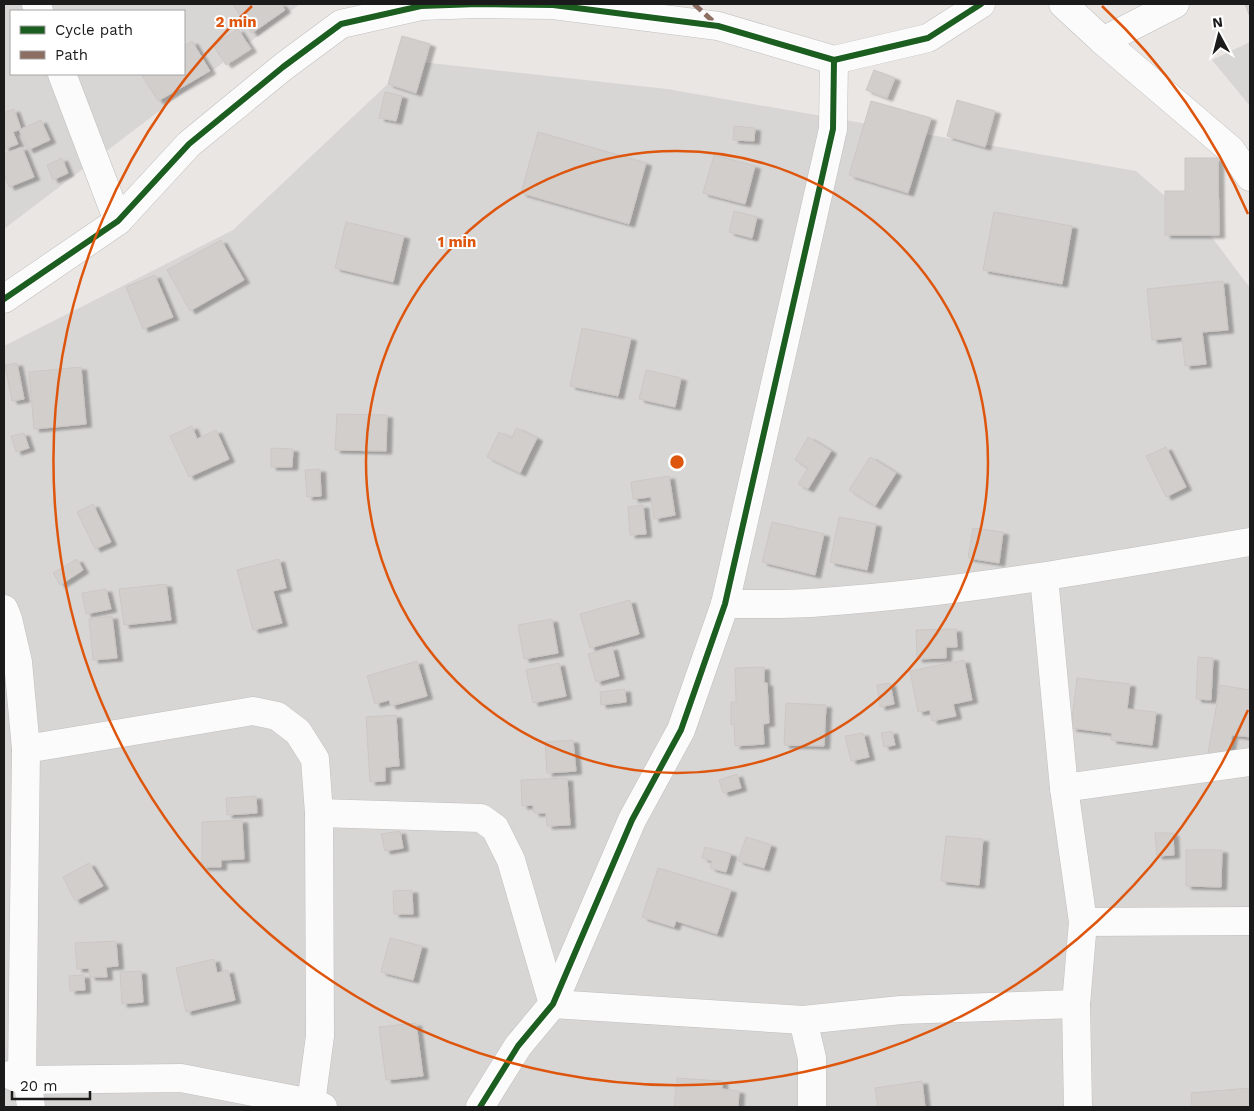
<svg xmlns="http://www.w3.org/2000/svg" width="1254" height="1111" font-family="'Work Sans',sans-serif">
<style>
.residential{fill:#d8d6d5;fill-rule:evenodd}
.building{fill:#d2cecc;stroke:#ccc7c4;filter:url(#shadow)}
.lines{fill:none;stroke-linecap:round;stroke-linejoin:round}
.minor-casing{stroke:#c0bfbe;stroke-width:29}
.tertiary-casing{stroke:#c0bfbe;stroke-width:29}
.minor{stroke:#fcfbfb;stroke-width:28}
.tertiary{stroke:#fcfbfb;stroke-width:28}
.quiet{stroke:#8d6e63;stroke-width:5;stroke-dasharray:10 5;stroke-linecap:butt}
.cycleway-casing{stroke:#fff;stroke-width:9}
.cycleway{stroke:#1b5e20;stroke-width:6}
.ring{fill:none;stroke:#de560d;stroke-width:2.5}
.centre{fill:#de560d;stroke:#fff;stroke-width:2.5}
.ring-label{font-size:15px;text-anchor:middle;font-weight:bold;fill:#de560d;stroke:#fff;stroke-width:4;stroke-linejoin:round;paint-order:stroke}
</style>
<defs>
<filter id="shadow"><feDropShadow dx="5.5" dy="3" stdDeviation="1" flood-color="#0004"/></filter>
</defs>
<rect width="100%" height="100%" fill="#e9e6e3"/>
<g class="residential">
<path d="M4,4H300L4,229ZM11,11H184V74H11Z"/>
<path d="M1250,42V106L1212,60Z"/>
<path d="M412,61L667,89L1136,171L1211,236L1250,288V1107H4V346L233,230Z"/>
</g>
<g class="building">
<path d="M235,4H281L285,10L252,33L233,5Z"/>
<path d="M1245,4H1250V17Z"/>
<path d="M238,29L251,49L226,65L213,45Z"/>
<path d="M402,36L430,44L416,93L388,84Z"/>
<path d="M192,41L210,71L158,101L141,74H184V46Z"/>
<path d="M874,70L895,78L887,98L866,90Z"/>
<path d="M385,92L402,96L396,121L379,118Z"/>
<path d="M957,100L995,111L985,147L947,136Z"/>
<path d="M871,101L931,118L908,193L849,175Z"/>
<path d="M14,109L21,129L13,132L18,144L4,149V113Z"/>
<path d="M41,120L50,140L28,150L19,130Z"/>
<path d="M734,126L755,128L754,141L733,140Z"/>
<path d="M538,132L646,163L629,224L521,193Z"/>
<path d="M22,147L34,177L9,187L4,174V154Z"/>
<path d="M714,155L755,166L745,204L703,193Z"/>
<path d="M62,158L68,173L53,180L47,165Z"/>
<path d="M1185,158H1218L1219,235H1165V191H1185Z"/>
<path d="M734,211L757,217L752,238L729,232Z"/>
<path d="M994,212L1072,226L1062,284L983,270Z"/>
<path d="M346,222L404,236L393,282L335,268Z"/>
<path d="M221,240L244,280L190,311L167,270Z"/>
<path d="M155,275L173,317L143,329L126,287Z"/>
<path d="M1223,281L1228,330L1202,332L1206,364L1185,366L1182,337L1152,340L1147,289Z"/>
<path d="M582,328L631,338L618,396L570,386Z"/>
<path d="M17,363L24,399L12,401L5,365Z"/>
<path d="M81,367L86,424L34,429L29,372Z"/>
<path d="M646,370L681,378L675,407L639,399Z"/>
<path d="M337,414L387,415L386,451L335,450Z"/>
<path d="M192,426L197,439L216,430L229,459L189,477L170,436Z"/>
<path d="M516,428L537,438L520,473L487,457L499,432L512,438Z"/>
<path d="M24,433L29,448L16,452L11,436Z"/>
<path d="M808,437L831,451L808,489L798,484L808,468L795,460Z"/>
<path d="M1166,447L1186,487L1166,497L1146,456Z"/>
<path d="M271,448L293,449L292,467H271Z"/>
<path d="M870,457L896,473L875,506L849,490Z"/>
<path d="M320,469L321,496L307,497L305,470Z"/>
<path d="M669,476L675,515L654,519L651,497L633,499L631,482Z"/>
<path d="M93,504L111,542L95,549L77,512Z"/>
<path d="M643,505L646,534L630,535L628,507Z"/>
<path d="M839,517L876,524L867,570L830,562Z"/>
<path d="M772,522L824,534L815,575L762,562Z"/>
<path d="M973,528L1003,532L999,563L968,558Z"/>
<path d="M77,559L83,570L60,585L53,573Z"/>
<path d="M279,559L286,588L273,591L282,623L253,630L237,570Z"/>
<path d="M166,584L171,620L124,625L119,589Z"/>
<path d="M106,589L111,609L86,614L82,593Z"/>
<path d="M630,600L639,634L590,648L580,614Z"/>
<path d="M112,616L117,658L93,660L89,619Z"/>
<path d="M552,619L558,653L524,659L518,625Z"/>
<path d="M956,629L957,647H946V658L917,659L916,630Z"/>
<path d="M612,647L619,676L596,682L588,654Z"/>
<path d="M1198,657L1213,658L1211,700L1196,699Z"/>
<path d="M964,660L972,700L953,704L956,716L932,721L930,710L918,712L910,671Z"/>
<path d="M417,661L427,696L391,706L389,700L375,704L367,676Z"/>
<path d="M559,663L566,696L533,703L526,670Z"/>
<path d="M764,667V683H767L769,723L763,724L764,744L735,746L734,724L731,725V702H736L735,668Z"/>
<path d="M1077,678L1130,684L1127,709L1156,712L1152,745L1111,740L1112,733L1071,728Z"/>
<path d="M890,683L894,704L880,707L877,685Z"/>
<path d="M1220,685L1250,690V737L1232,735L1228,757L1208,753Z"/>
<path d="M625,689L626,702L601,705L600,692Z"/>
<path d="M786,703L826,705L824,746L784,745Z"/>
<path d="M396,715L399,766L385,767V781L370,782L366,717Z"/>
<path d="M892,731L895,745L884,747L881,733Z"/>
<path d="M863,733L869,757L851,761L845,736Z"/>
<path d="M573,740L576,771L547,773L545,742Z"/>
<path d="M737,774L741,788L723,793L719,780Z"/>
<path d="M567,778L570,825L547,826L546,813H534L533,805L522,806L521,780Z"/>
<path d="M256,796L257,813L227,815L226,798Z"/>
<path d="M242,820L244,859L221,860V867H202V822Z"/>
<path d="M400,831L403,848L385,851L381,834Z"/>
<path d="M1155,833H1173L1174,855L1157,856Z"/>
<path d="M946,836L983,839L979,885L941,881Z"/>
<path d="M746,837L771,845L764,868L738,861Z"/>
<path d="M705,847L731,854L726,872L710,868L712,861L702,858Z"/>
<path d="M1186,850H1222L1221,887L1186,886Z"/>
<path d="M89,863L103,886L75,901L63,877Z"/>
<path d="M658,868L731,890L717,934L676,921L674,927L642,917Z"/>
<path d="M412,890L413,914H394L393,891Z"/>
<path d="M390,938L422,946L413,980L381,972Z"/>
<path d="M116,941L118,966L106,967L107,977H90L89,968L77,969L75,943Z"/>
<path d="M214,959L217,973L228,970L235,1000L186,1012L176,968Z"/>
<path d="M141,971L143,1002L122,1004L120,972Z"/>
<path d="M84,975L85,990L70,991L69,976Z"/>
<path d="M416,1023L423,1076L386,1080L379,1027Z"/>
<path d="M677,1078L722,1081V1089L739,1091L738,1107H674Z"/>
<path d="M922,1081L925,1107H878L875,1088Z"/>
<path d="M1250,1088V1107H1192L1191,1093Z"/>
</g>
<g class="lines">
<defs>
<g id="minor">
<path d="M36,4L39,11"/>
<path d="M62,74L118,221"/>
<path d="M1044,577L1064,788L1083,922L1076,1004L1078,1107"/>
<path d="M725,604C757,604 791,605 823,602C967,592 1109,566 1250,542"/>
<path d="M4,609L8,619L18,662L26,749L22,1080"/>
<path d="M26,749L253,711L277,716L298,732L315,759L319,813L320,1036L311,1103L313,1107"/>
<path d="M1064,788L1250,762"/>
<path d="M319,813L481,818L495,828L511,860L553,1004L803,1020L901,1010L1076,1004"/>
<path d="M1083,922L1250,921"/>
<path d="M803,1020L812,1058V1107"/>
<path d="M10,1075L28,1083L31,1107"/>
<path d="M22,1080L181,1078L311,1103L323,1107"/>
<path d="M480,1107L518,1046L553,1004L632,820L681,730L725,604L833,129L834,60"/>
</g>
<g id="tertiary">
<path d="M1063,4L1103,41L1231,150L1250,177"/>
<path d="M1103,41L1175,4"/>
<path d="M4,299L118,221L189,144L283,67L341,24L421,6L478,4L553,5L718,26L834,60L928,38L981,4"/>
</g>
</defs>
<use href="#minor" class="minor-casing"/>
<use href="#tertiary" class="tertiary-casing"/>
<use href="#minor" class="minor"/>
<use href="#tertiary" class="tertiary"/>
<path class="quiet" d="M694,4L716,24"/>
<defs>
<g id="cycleway">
<path d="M4,299L118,221L189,144L283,67L341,24L421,6L478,4L553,5L718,26L834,60L928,38L981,4"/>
<path d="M480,1107L518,1046L553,1004L632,820L681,730L725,604L833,129L834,60"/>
</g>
</defs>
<use href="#cycleway" class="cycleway-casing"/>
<use href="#cycleway" class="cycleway"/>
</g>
<g class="ring">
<circle cx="677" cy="462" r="311"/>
<path d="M1248 710A623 623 0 1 1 252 6M1102 6A623 623 0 0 1 1248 214"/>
</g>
<circle cx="677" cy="462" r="8" class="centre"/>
<g class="ring-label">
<text x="236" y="27">2 min</text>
<text x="457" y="247">1 min</text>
</g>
<rect width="1254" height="1111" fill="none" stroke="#1b1b1b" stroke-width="10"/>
<rect x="10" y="10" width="175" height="65" fill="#ffffff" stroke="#a4a4a4"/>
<rect x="20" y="26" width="25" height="8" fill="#1b5e20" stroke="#a4a4a4"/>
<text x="55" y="35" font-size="15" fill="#1b1b1b">Cycle path</text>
<rect x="20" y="51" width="25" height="8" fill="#8d6e63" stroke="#a4a4a4"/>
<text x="55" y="60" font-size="15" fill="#1b1b1b">Path</text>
<g transform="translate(1219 35) rotate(353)" stroke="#ffffff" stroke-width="4" paint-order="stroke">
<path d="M0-4L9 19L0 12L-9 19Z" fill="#1b1b1b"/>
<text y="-8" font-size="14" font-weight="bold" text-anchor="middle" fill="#1b1b1b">N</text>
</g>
<path d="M12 1091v8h78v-8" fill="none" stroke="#1b1b1b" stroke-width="2.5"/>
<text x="20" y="1091" font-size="15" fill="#1b1b1b" stroke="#ffffff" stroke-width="4" paint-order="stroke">20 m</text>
</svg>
